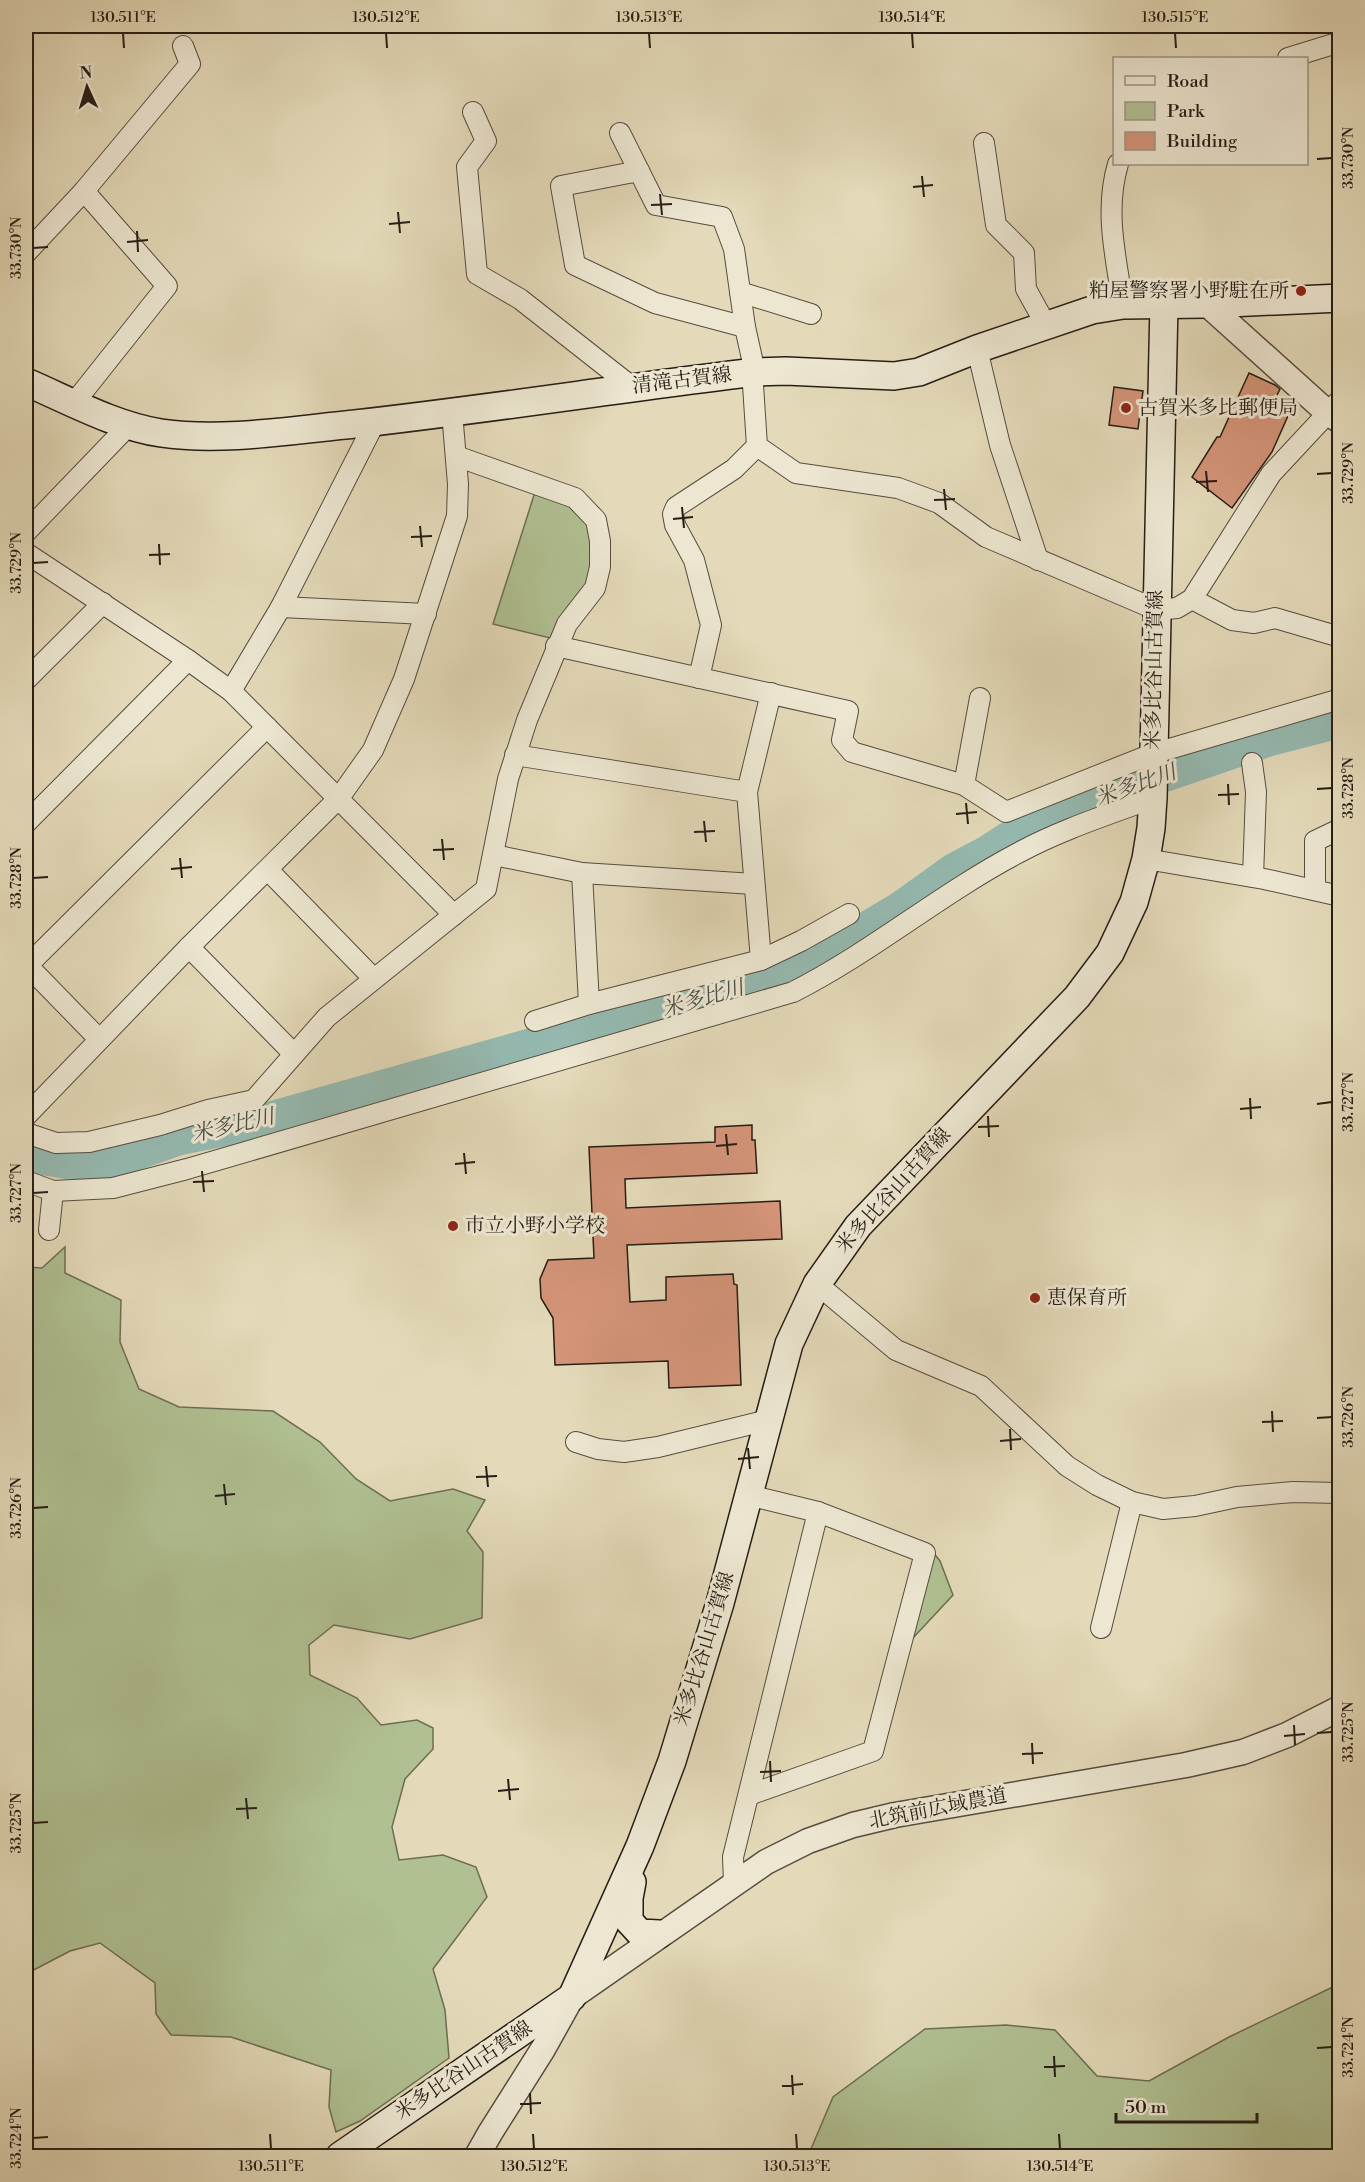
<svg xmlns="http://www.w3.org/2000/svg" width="1365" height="2182" font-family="'Libre Bodoni','Noto Serif JP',serif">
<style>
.green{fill:#b0c092;stroke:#6c6e54;stroke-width:1.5}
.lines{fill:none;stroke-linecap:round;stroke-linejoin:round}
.river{stroke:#95bab1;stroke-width:34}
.building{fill:#d49479;stroke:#271d16;stroke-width:1.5}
.minor-casing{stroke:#564c3f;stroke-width:22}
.tertiary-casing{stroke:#564c3f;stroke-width:27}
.secondary-casing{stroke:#271d16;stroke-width:30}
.minor{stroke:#ede7d2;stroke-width:20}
.tertiary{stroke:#ede7d2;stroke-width:24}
.secondary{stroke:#ede7d2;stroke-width:27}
.ticks{fill:none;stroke:#271d16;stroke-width:2}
.poi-dot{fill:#8f2418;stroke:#ede7d2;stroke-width:2}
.labels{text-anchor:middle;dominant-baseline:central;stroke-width:6;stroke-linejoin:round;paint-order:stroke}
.poi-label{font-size:20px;fill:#271d16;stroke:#ede7d2;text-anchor:start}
.street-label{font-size:20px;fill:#271d16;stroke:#ede7d2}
.water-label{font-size:21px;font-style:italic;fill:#484c44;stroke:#ede7d2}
.neatline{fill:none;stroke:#271d16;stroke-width:2}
.ticks-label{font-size:15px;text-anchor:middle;fill:#271d16}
</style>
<rect width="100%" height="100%" fill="#e4dab9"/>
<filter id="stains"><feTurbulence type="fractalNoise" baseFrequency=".00333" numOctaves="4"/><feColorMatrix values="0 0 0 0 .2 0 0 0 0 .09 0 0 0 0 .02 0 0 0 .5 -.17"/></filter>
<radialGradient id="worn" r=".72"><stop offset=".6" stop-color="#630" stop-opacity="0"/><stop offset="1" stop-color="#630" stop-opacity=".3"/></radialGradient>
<g class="green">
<path d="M535,492L577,507L590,525L594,563L588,589L550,638L493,624Z"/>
<path d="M65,1247V1273L121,1300L120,1342L139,1389L179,1407L273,1411L320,1442L356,1479L390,1501L453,1489L485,1500L467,1531L483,1552L482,1618L410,1639L334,1625L309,1645L310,1675L357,1698L381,1725L417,1720L433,1728V1749L405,1779L392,1827L399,1860L443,1855L476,1867L487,1897L433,1969L445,2010L449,2058L360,2121L336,2132L329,2107L331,2070L231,2037L171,2035L156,2014L155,1983L100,1943L70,1951L26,1974V1267L42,1268Z"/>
<path d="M932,1551L940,1561L953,1595L913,1638Z"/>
<path d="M1339,1984V2156H808L833,2097L925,2029L1006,2025L1055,2030L1097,2076L1149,2081L1229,2037Z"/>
</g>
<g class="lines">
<path class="river" d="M26,1155L66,1162L108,1163L180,1138L251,1124L578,1032L739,990L799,967L847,940L901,908L954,870L988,852L1014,835L1121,790L1270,739L1340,721"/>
</g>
<g class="building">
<path d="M1249,373L1275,385L1280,389L1274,401L1291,409L1272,452L1232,508L1192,477L1217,437H1220Z"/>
<path d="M1114,387L1143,391L1138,429L1109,425Z"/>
<path d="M752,1125V1140H755L757,1173L625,1179L626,1208L780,1201L782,1239L627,1245L630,1302L666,1300V1277L733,1274L734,1284L737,1285L741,1385L669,1388L668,1361L555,1365L553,1318L541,1298L540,1279L548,1260L594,1258L589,1147L715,1142V1127Z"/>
</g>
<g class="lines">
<defs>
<g id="minor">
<path d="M1288,58L1340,42"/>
<path d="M473,112L486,141L467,167L477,274L520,299L632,387"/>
<path d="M620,133L656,205L722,217L734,249L745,327L755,372L753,385L757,446L796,473L898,488L939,503L986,537L1157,610L1177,608L1192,599L1271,474L1340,400"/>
<path d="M984,143L996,225L1024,253L1026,289L1046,325"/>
<path d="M1118,164C1104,211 1116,258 1123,305"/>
<path d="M639,171L561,186L575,265L655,303L745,327"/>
<path d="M26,253L84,191L190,64L183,46"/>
<path d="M740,292L811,314"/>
<path d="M977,349L1000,445L1038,560"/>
<path d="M74,403L167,286L84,191"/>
<path d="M26,532L129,425"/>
<path d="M26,553L188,660L231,691L454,915"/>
<path d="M1192,599L1232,620L1254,623L1275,618L1340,637"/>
<path d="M281,607L426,614"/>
<path d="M556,646L848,711L842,740L852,752L964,785L1006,812L1152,754L1340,699"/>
<path d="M699,678L711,625L694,560L675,525L673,514L676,507L734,469L757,446"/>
<path d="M26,680L103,603"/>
<path d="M231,691L281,607L375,422"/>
<path d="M515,755L747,792"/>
<path d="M1252,763L1256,792L1253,877"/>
<path d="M964,785L980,698"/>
<path d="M26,823L188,660"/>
<path d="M494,855L582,873L754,884"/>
<path d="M1146,859L1264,879L1340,896"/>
<path d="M268,870L373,978"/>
<path d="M582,873L589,1004"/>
<path d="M1315,890V841L1340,829"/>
<path d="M189,947L294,1054"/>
<path d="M761,960L747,792L771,693"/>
<path d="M26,964L99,1039"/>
<path d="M26,967L267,727"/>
<path d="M535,1021L589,1004L761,960L801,941L849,914"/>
<path d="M26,1116L189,947L339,798L373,750L404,679L457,516L458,484L452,412"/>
<path d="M26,1133L56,1143L89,1142L160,1125L208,1110L254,1100L327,1017L486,889L508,779L527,720L567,624L595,588L600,567V541L596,520L575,498L456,456"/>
<path d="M26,1181L53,1191L113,1188L187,1169L793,992C872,952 940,894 1018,853C1060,830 1107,815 1153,798"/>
<path d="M49,1230L53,1191"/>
<path d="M817,1284L896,1350L981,1386L1067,1466L1097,1485L1132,1502L1163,1509L1195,1506L1237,1497L1293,1492L1340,1493"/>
<path d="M576,1442L598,1449L624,1452L658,1447L768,1420"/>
<path d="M748,1495L818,1512L925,1553L873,1751L749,1795"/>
<path d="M1101,1628L1132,1502"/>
<path d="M734,1883L733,1857L818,1512"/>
</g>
<g id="tertiary">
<path d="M1207,304L1328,413L1340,421"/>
<path d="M477,2156L490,2133L543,2049L572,1997L766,1862L808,1841L853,1825L895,1815L1186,1765L1243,1752L1287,1735L1340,1708"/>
</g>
<g id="secondary">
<path d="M26,382C68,400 115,426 161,433C222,442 293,430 355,424C489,409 622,388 755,372L786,371L894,376L919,372L977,349L1092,310L1123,305L1207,304L1340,298"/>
<path d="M632,1882L629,1898V1921L640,1933L659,1934"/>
<path d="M340,2156L572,1997L640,1846L672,1761L720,1603L789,1344L817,1284L858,1226L1077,997L1110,953L1134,902L1146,859L1151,828L1153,798L1164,304"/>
</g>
</defs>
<use href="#minor" class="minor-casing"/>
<use href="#tertiary" class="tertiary-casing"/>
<use href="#secondary" class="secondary-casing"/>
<use href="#minor" class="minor"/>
<use href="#tertiary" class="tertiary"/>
<use href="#secondary" class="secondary"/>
</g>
<path class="ticks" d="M123,33L124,48M386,33L387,48M649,33L650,48M912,33L913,48M1175,33L1176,48M1317,159L1332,158M922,176L924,197M913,187L933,185M660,194L662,215M651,205L672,204M398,212L400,233M389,224L410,222M137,231L138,252M127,242L148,240M33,248L48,247M1206,471L1208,492M1317,474L1332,473M1196,482L1217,481M944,489L946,510M934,500L955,499M682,507L684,528M673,519L693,517M420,526L422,547M411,537L432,536M159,544L160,565M149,555L170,554M33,563L48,562M1228,784L1229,805M1317,789L1332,788M1218,795L1239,794M966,803L968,824M956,814L977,812M704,821L706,842M694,832L715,831M442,839L444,860M433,850L454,849M180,858L182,878M171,869L192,867M33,878L48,877M1250,1098L1251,1119M1317,1104L1332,1102M1240,1109L1261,1107M988,1116L989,1137M978,1127L999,1126M726,1134L728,1155M716,1146L737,1144M464,1153L466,1174M455,1164L475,1162M202,1171L204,1192M193,1182L214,1181M33,1193L48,1192M1272,1411L1273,1432M1317,1418L1332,1417M1262,1422L1283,1421M1010,1429L1011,1450M1000,1441L1021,1439M748,1448L750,1469M738,1459L759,1457M486,1466L488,1487M476,1477L497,1476M224,1484L226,1505M215,1496L235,1494M33,1508L48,1507M1294,1725L1295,1745M1317,1733L1332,1732M1284,1736L1305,1734M1032,1743L1033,1764M1022,1754L1043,1753M770,1761L771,1782M760,1772L781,1771M508,1779L510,1800M498,1791L519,1789M246,1798L248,1819M236,1809L257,1808M33,1823L48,1822M1317,2048L1332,2047M1054,2056L1055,2077M1044,2067L1065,2066M792,2075L793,2095M782,2086L803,2084M530,2093L531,2114M520,2104L541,2103M270,2134L271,2149M533,2134L534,2149M796,2134L797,2149M1059,2134L1060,2149M33,2138L48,2137"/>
<g class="poi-dot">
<circle cx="1301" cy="291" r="6"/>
<circle cx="1126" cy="408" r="6"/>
<circle cx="453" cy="1226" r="6"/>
<circle cx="1035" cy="1298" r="6"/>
</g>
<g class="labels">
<g class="poi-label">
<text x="1289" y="291" text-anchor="end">粕屋警察署小野駐在所</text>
<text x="1138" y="408">古賀米多比郵便局</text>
<text x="465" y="1226">市立小野小学校</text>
<text x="1047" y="1298">恵保育所</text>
</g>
<g class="street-label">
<text transform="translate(682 381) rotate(-7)">清滝古賀線</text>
<text transform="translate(1155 670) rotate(-89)">米多比谷山古賀線</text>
<text transform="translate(894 1191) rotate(-48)">米多比谷山古賀線</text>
<text transform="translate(705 1649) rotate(-73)">米多比谷山古賀線</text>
<text transform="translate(938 1809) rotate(-11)">北筑前広域農道</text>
<text transform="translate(464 2071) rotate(-34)">米多比谷山古賀線</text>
</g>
<g class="water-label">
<text transform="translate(1136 786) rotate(-20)">米多比川</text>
<text transform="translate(703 999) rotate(-16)">米多比川</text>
<text transform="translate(233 1126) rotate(-13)">米多比川</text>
</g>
</g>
<rect width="1365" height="2182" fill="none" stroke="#e4dab9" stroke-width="66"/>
<rect x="1113" y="57" width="195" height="108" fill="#ede7d2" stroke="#9e9687" stroke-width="1.5"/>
<rect x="1125" y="76" width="30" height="9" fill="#ede7d2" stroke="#9e9687" stroke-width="1.5"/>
<text x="1167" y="87" font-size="18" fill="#271d16">Road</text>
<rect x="1125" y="102" width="30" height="18" fill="#b0c092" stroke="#9e9687" stroke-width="1.5"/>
<text x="1167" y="117" font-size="18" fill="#271d16">Park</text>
<rect x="1125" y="132" width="30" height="18" fill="#d49479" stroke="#9e9687" stroke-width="1.5"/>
<text x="1167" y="147" font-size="18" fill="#271d16">Building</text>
<g transform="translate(87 87) rotate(356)" stroke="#ede7d2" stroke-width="4.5" paint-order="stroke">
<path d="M0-4.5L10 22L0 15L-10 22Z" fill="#271d16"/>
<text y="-9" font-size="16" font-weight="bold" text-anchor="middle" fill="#271d16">N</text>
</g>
<path d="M1116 2113v9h141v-9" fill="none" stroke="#271d16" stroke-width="3"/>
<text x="1125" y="2113" font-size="18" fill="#271d16" stroke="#ede7d2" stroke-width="4.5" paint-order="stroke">50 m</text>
<rect x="33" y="33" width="1299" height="2116" class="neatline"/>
<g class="ticks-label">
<text x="123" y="22">130.511°E</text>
<text x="386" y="22">130.512°E</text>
<text x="649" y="22">130.513°E</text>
<text x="912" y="22">130.514°E</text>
<text x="1175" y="22">130.515°E</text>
<text transform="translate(1348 158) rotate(-90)" y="5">33.730°N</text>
<text transform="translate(16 248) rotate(-90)" y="5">33.730°N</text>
<text transform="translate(1348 473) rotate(-90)" y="5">33.729°N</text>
<text transform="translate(16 563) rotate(-90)" y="5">33.729°N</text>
<text transform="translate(1348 788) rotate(-90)" y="5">33.728°N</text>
<text transform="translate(16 878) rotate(-90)" y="5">33.728°N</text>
<text transform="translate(1348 1102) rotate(-90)" y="5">33.727°N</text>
<text transform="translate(16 1193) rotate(-90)" y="5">33.727°N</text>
<text transform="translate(1348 1417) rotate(-90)" y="5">33.726°N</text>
<text transform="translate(16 1508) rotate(-90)" y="5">33.726°N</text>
<text transform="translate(1348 1732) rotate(-90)" y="5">33.725°N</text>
<text transform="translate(16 1823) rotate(-90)" y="5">33.725°N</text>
<text transform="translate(1348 2047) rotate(-90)" y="5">33.724°N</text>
<text transform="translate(16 2138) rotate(-90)" y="5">33.724°N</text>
<text x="271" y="2171">130.511°E</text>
<text x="534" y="2171">130.512°E</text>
<text x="797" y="2171">130.513°E</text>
<text x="1060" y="2171">130.514°E</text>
</g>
<rect width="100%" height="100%" filter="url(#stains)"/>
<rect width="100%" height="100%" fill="url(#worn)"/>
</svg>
